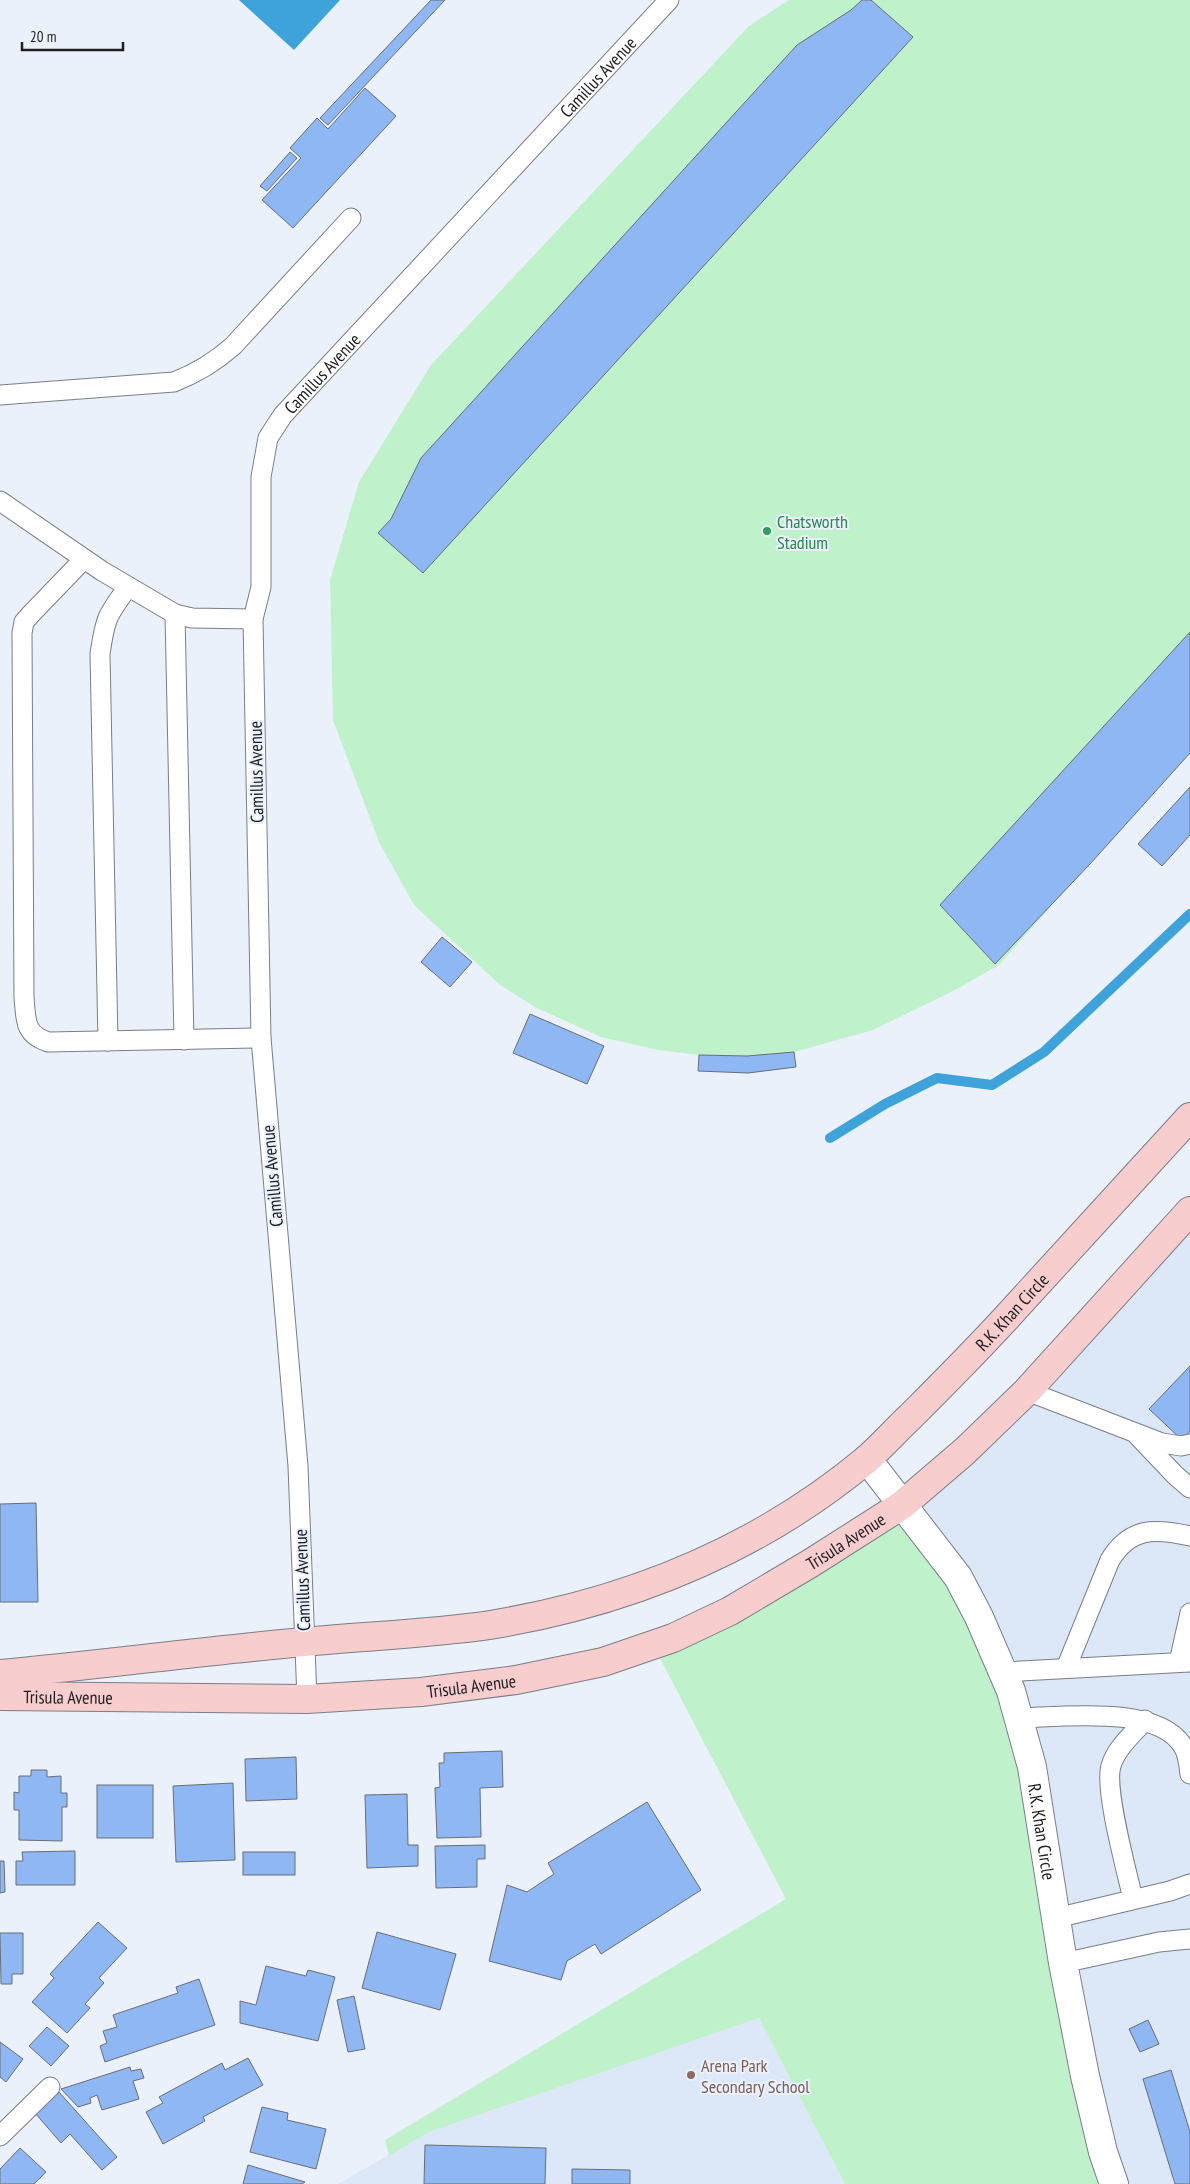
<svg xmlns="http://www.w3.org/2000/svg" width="1190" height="2184" font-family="'PT Sans Narrow',sans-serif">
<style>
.built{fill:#dce7f7}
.green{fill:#bff1cb}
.water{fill:#3ea3da}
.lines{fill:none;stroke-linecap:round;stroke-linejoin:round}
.stream{stroke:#3ea3da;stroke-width:10}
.building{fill:#8eb7f3;stroke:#686e76}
.lane-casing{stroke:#797e87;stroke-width:21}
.street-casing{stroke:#797e87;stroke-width:30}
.secondary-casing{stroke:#797e87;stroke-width:30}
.lane{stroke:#fff;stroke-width:19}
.street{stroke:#fff;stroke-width:28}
.secondary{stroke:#f8cdce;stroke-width:28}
.leisure-dot{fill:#2e9e5b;stroke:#ebf1fb;stroke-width:2}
.education-dot{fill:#8d6e63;stroke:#ebf1fb;stroke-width:2}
.labels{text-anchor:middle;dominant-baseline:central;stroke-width:4;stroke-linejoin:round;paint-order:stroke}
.street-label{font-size:18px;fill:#1c1e21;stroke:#ebf1fb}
.leisure-label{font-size:18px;fill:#27864d;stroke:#ebf1fb;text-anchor:start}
.education-label{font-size:18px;fill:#785e54;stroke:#ebf1fb;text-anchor:start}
</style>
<rect width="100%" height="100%" fill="#ebf1fb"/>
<g class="built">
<path d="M1190,1214V2184H1117L903,1505Z"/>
<path d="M759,2018L845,2184H338L429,2132Z"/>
</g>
<g class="green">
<path d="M789,0H1190V750L999,965L955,990L873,1030L794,1052L747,1056L699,1055L658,1050L601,1037L535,1007L500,985L414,905L379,842L333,720L330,580L359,482L431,365L749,26Z"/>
<path d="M903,1505L1004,1668L1117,2184H845L759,2018L429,2132L389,2156L385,2140L786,1899L655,1649Z"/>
</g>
<path class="water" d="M239,0H340L294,50Z"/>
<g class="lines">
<path class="stream" d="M830,1138L885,1104L937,1078L992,1085L1044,1052L1190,914"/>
</g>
<g class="building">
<path d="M431,0H445L328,125L320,118Z"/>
<path d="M862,0H871L913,37L423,573L378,533L391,519L421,458L797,45L851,10Z"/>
<path d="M365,88L396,116L293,228L262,200L301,158L290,148L317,118L328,129Z"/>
<path d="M290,152L297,158L267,191L260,186Z"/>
<path d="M1190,632V753L1090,864L995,964L940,905Z"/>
<path d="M1190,787V835L1162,866L1138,844Z"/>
<path d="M442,937L472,962L450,987L421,962Z"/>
<path d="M530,1014L604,1046L587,1084L513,1053Z"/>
<path d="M794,1052L796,1067L748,1073L698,1071L699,1055L747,1056Z"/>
<path d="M1190,1366V1431L1182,1440L1149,1409Z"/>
<path d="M36,1503L38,1602H0V1504Z"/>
<path d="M502,1751L503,1787L480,1788L481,1837L437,1838L435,1788L440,1787L439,1763H444V1753Z"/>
<path d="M296,1757L297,1799L246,1801L245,1759Z"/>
<path d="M31,1770H47V1777L61,1776V1793H67V1807H62V1841L19,1840V1810H14V1792L19,1793V1776H31Z"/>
<path d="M233,1783L235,1860L176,1862L173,1786Z"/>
<rect x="97" y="1785" width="56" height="53"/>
<path d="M407,1794L408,1845H418V1866L367,1868L365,1795Z"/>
<path d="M647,1802L701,1890L601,1954L595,1944L567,1961L561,1980L489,1961L507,1885L527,1892L554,1874L548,1863Z"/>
<path d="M485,1845V1859H477V1887L436,1888L435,1846Z"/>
<path d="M75,1851V1885H16V1861H23L22,1852Z"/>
<rect x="243" y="1852" width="52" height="23"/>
<path d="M0,1861H4L5,1892L0,1893Z"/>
<path d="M98,1922L127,1948L99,1978L104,1983L85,2004L90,2008L67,2033L32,2002L54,1978L50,1974Z"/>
<path d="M377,1932L456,1954L440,2010L362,1988Z"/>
<path d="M0,1933H23V1974H12V1984H1Z"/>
<path d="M266,1966L306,1976L308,1970L335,1977L318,2041L240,2023V2001L256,2005Z"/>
<path d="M199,1979L215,2025L105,2062L100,2046L107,2043L103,2031L117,2027L113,2015L178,1993L176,1987Z"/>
<path d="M354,1996L365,2049L348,2052L337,2000Z"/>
<path d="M1148,2020L1159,2044L1140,2052L1129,2029Z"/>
<path d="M47,2027L69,2046L51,2066L29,2046Z"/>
<path d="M0,2042L23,2059L6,2082L0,2077Z"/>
<path d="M248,2058L263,2085L203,2117L205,2121L163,2144L146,2112L163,2103L159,2097L222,2063L225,2070Z"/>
<path d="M130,2067L131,2071L141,2069L144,2078L133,2081L139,2099L102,2110L97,2095L90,2098L91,2103L78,2107L61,2089Z"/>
<path d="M1171,2070L1190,2132V2184H1175L1143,2079Z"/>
<path d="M59,2092L117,2157L102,2170L70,2134L61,2143L35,2113Z"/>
<path d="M262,2107L288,2113L287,2120L326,2129L316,2169L250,2152Z"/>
<path d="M425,2145L546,2148L545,2184H424Z"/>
<path d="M20,2148L46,2172L34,2184H0V2169Z"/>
<path d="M248,2165L305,2182L302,2184H243Z"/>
<path d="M572,2169L630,2170V2184H572Z"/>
</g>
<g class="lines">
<defs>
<g id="lane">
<path d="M0,395L174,382C197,373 215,362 233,346L351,218"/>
<path d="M0,501L102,571L175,614L192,618L253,619"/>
<path d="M84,559L31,614L24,622L22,633L24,997C26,1020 24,1034 48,1042L261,1038"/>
<path d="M175,614L184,1040"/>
<path d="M108,1041L100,654C105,619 107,615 128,587"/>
<path d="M1027,1391L1162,1443L1181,1446L1190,1444"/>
<path d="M1137,1435L1175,1475L1190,1488"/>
<path d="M1179,1662L1190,1613"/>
<path d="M1066,1668L1110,1560C1130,1527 1155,1528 1190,1536"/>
<path d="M1004,1672L1190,1662"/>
<path id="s1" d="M307,1699L298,1466L261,1038L253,619L261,587V477L268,438L283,415L669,0"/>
<path d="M1019,1718C1062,1717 1160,1704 1184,1748C1188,1755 1189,1766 1190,1774"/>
<path d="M1133,1899C1127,1872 1104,1789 1111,1766C1116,1748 1133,1734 1145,1720"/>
<path d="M1056,1918L1170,1891L1190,1884"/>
<path d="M1063,1963L1159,1942L1190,1939"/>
<path d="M0,2136L50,2087"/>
</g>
<g id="street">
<path id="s2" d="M867,1459L958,1577L979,1617L1011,1691L1032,1767L1063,1963L1085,2076L1103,2152L1114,2184"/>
</g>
<g id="secondary">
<path id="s3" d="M0,1674C101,1665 202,1651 304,1642C366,1636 428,1634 490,1625C630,1602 756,1551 866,1460C882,1446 896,1430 911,1416C947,1380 983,1344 1017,1306C1075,1243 1132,1180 1190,1117"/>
<path id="s4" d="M0,1696L307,1699L421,1692L516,1680L603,1662L673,1638L730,1611L811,1563L902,1505L965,1451L1027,1391L1190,1211"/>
</g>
</defs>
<use href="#lane" class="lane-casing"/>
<use href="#street" class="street-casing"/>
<use href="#secondary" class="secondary-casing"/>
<use href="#lane" class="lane"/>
<use href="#street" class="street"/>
<use href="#secondary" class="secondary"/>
</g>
<circle class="leisure-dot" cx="767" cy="531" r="5"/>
<circle class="education-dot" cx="691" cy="2075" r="5"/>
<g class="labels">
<g class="street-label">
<text stroke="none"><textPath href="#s1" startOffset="1754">Camillus Avenue</textPath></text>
<text stroke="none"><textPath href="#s1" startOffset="1349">Camillus Avenue</textPath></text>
<text transform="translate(256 772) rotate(-91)">Camillus Avenue</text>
<text transform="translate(272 1176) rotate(-95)">Camillus Avenue</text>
<text stroke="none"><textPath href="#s3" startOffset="1116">R.K. Khan Circle</textPath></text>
<text stroke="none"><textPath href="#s4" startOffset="878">Trisula Avenue</textPath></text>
<text transform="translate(302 1580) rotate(-92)">Camillus Avenue</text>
<text stroke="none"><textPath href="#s4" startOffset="472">Trisula Avenue</textPath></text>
<text stroke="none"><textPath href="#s4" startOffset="68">Trisula Avenue</textPath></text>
<text stroke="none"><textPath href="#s2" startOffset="419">R.K. Khan Circle</textPath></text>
</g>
<g class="leisure-label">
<text x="777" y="521">Chatsworth<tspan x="777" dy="21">Stadium</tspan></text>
</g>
<g class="education-label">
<text x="701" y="2065">Arena Park<tspan x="701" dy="21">Secondary School</tspan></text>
</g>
</g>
<path d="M22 42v8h101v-8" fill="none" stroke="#1c1e21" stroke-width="2.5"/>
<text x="30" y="42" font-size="15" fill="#1c1e21" stroke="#ebf1fb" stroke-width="4" paint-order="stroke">20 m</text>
</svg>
